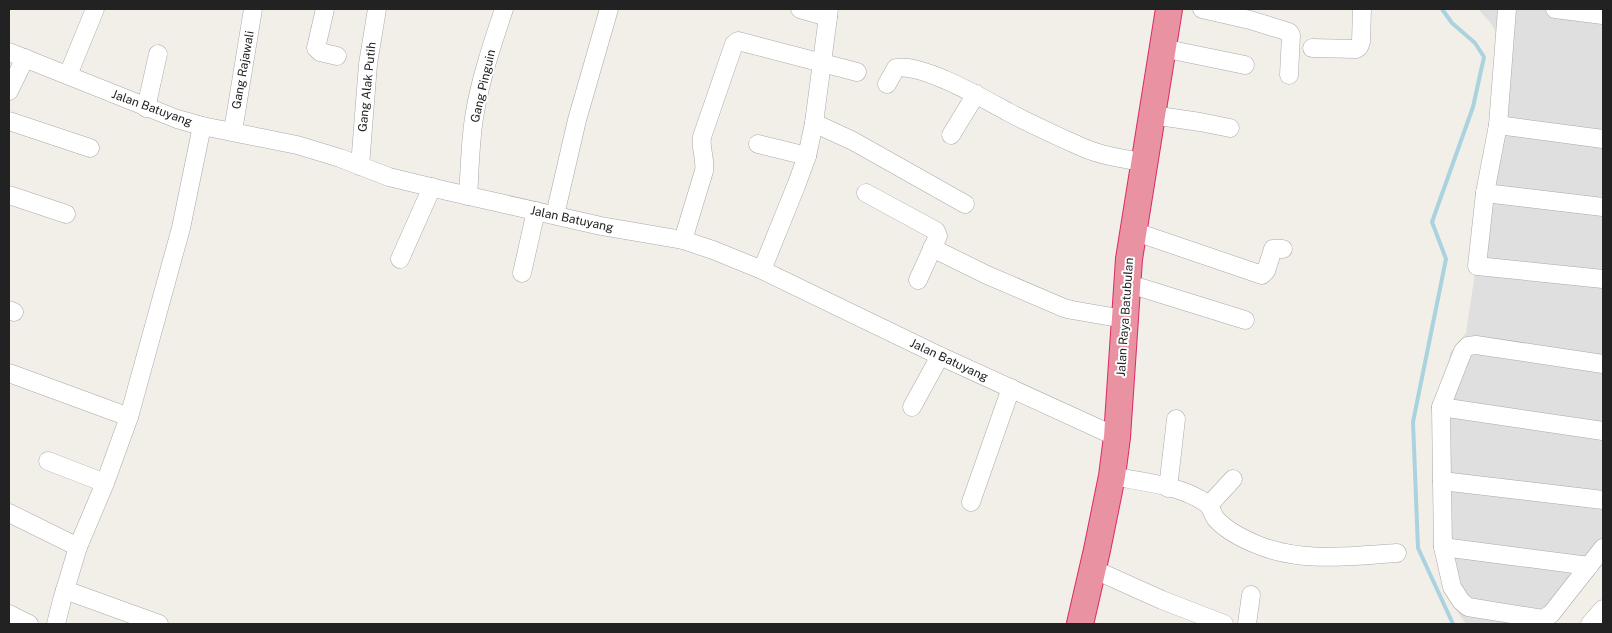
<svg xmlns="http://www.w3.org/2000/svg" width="1612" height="633" font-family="'Public Sans',sans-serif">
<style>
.residential{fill:#e0dfdf}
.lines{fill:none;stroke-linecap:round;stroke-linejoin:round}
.stream{stroke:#aad3df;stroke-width:4}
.minor-casing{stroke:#a9a9a9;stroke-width:19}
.highway-casing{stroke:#dc2a67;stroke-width:28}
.minor{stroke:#fff;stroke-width:18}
.highway{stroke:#e892a2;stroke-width:26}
.labels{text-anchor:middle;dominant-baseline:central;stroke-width:4;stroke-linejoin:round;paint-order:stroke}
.street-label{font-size:12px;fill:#222;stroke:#fff}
</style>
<rect width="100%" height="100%" fill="#f2efe9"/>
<path class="residential" d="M1478,9H1603V560L1552,624H1466L1447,597L1439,565L1434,455L1450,353L1466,333L1507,58L1505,47L1490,22Z"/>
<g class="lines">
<path class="stream" d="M1442,9L1452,23L1475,43L1484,57L1473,107L1432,222L1446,259L1413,422L1418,548L1453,624"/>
<defs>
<g id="minor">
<path d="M325,9L316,48L320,52L337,56"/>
<path d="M800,9L828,17"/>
<path d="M1202,9L1250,20L1289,32L1291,35L1289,75"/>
<path d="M1507,9L1498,125L1485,193L1477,266L1603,279"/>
<path d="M1555,9L1603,15"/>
<path d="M1162,48L1245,65"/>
<path d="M1312,48L1356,49L1359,47L1361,42L1362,9"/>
<path d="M9,52L177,119L202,126L297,145L340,158L389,177L447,191L601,226L683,240L713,250L762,270L940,356L1117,437"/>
<path d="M68,75L95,9"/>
<path d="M887,84L896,68C922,63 984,99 1008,112C1033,125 1059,137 1084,148C1103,156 1124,159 1143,162"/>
<path d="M9,91L25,58"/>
<path d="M146,108L158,54"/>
<path d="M1152,115L1200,122L1230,128"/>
<path d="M9,121L90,148"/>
<path d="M814,123L853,141L965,204"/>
<path d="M1498,125L1603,139"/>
<path d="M233,131L253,9"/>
<path d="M951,135L976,94"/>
<path d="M758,144L807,156"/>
<path d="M360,166L368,64L377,9"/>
<path d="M866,193L936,231L938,236L918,280"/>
<path d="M1485,193L1603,207"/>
<path d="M9,195L66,214"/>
<path d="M468,196C470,168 470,139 475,112C481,77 493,42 504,9"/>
<path d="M555,215L577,120L609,9"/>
<path d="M1133,231L1262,275L1266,271L1273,249H1283"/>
<path d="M683,240L704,171C706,159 700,149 702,137L734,44L738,41L857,72"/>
<path d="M932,248L987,275L1064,308L1072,310L1124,319"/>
<path d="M400,259L432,187"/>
<path d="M762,270L796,186L807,156L814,123L829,9"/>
<path d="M522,273L536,211"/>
<path d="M1126,283L1245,320"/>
<path d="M9,310L14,312"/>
<path d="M1603,364L1476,345L1468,346L1463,351L1441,407L1442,481L1443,547L1452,587L1461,601L1468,607L1543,619L1551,614L1603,548"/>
<path d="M9,373L129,417"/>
<path d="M912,407L940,356"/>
<path d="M1441,407L1603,431"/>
<path d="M48,461L105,483"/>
<path d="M1112,476C1143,482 1180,485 1206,503C1212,507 1212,514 1216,519C1227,531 1243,539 1258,545C1301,563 1352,556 1397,553"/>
<path d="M1442,481L1603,500"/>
<path d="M1168,488L1176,419"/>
<path d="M971,502L1011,388"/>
<path d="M1209,505L1233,479"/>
<path d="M9,513L78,547"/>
<path d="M1443,547L1589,566"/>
<path d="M1093,569L1162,600L1224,624"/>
<path d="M65,590L159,624"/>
<path d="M9,614L29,624"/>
<path d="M56,624L62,600L78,547L105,483L129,417L181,228L202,126"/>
<path d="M1247,624L1251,595"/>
<path d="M1590,624L1603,609"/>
</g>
<path id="highway" d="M1080,624L1097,550L1112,476L1117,437L1129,259L1169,9"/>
</defs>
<use href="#minor" class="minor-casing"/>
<use href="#highway" class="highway-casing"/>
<use href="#minor" class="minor"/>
<use href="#highway" class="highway"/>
</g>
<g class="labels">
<g class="street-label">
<text transform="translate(243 70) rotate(-80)">Gang Rajawali</text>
<text transform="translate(483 86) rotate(-77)">Gang Pinguin</text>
<text transform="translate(367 87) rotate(-84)">Gang Alak Putih</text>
<text transform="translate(152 108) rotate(20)">Jalan Batuyang</text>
<text transform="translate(572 219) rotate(12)">Jalan Batuyang</text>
<text transform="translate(1125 317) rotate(-86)">Jalan Raya Batubulan</text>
<text transform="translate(949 360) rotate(25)">Jalan Batuyang</text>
</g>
</g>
<rect width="1612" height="633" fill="none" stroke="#222222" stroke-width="20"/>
</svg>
